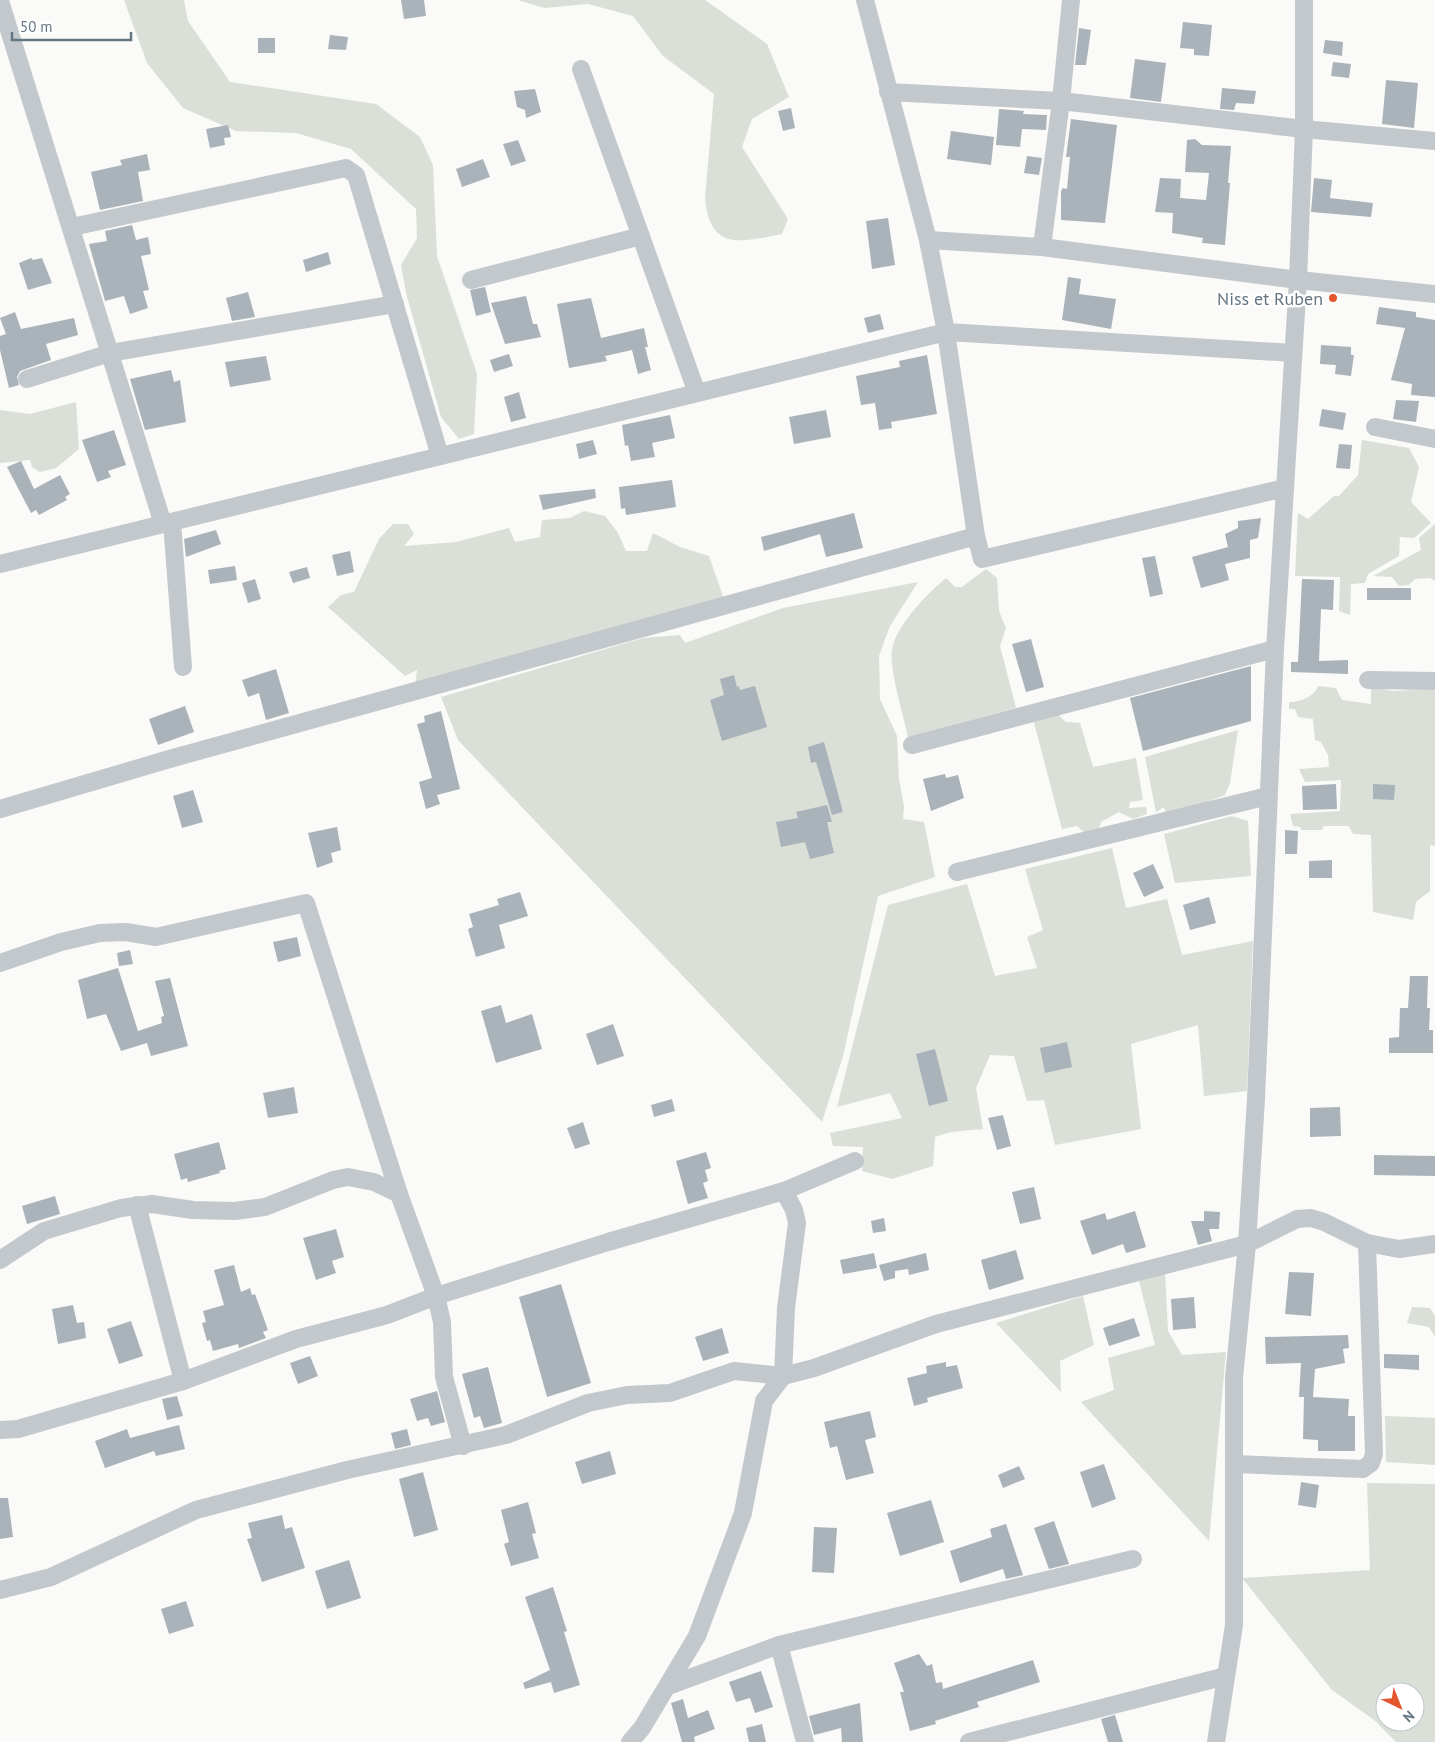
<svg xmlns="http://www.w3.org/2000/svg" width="1435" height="1742" font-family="'PT Sans',sans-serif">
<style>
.green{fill:#dadfd7;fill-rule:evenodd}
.building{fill:#aab3b9}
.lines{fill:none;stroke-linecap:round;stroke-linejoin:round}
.minor{stroke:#c3c8cc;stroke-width:18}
.poi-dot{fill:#e4572e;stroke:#fff;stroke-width:2}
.labels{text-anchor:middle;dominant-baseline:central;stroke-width:5;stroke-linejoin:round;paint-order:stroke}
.poi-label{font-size:18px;fill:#657683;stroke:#fff;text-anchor:end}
</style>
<rect width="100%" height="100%" fill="#fafaf8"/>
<g class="green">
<path d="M124,0H184L188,21L230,82L376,104L420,137L433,165L437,256L477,374L474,434L459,439L441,417L406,293L401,265L417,238L416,209L351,149L296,133L236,131L183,108L147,63Z"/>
<path d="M518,0H705L767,44L789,97L752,119L742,147L788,219L782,234C741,242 710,252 705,198L714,94L663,56L633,16L588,4L544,8Z"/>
<path d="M76,402L79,449L56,468L40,472L32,467L30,460L0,463V410L30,414Z"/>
<path d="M1362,440L1409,448L1419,467L1411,502L1431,523L1414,538L1400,537L1399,556L1368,574L1365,583L1351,584L1350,615L1339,611L1340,577L1295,576L1298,513L1308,519L1334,496H1339L1358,475Z"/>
<path d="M584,511L605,516L618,533L626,551H647L653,533L680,547L709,556L726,605L414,695L417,670L405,676L328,607L341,595L354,592L379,539L393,524H408L414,534L404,546L456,542L509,528L515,542L540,537L542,520L570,518Z"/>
<path d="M1435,524V581L1430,578L1415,579L1409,585L1399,586L1392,577L1373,576L1421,550L1419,538Z"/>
<path d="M986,569L997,578L999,611L1006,628L1000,646L1016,708L908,737C904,716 889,670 892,650C896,625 928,593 946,578L955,587H962Z"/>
<path d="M918,582L890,626L879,656L880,699L897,736L899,779L904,807L903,819L924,822L935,877L878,896L843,1056L822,1122L458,740L441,697L643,638L680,635L685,643L783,608Z"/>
<path d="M1318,686L1336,688L1342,700L1371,704V687L1393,691L1435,689V846L1430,845V891L1416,902L1413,920L1373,912L1371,835L1353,834L1349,826H1324L1322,830H1301L1300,827L1293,826L1290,814L1340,811L1341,780L1305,782L1299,769L1329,767L1328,755L1321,742L1315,740L1313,719L1298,717L1295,709H1289V702C1298,703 1316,696 1318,686Z"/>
<path d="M1055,712L1066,722L1080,723L1093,767L1136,758L1143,800L1130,802L1129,808L1146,807L1147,814L1133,819L1119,812L1101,822L1098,832L1088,836L1077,826L1062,829L1033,719Z"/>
<path d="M1238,730L1230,783L1225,795L1167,817L1164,807L1156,812L1145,757Z"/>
<path d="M1232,816L1248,821L1251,876L1175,883L1164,834Z"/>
<path d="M1112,848L1126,908L1167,899L1182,955L1253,941L1247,1091L1204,1096L1198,1025L1131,1044L1141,1129L1055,1145L1044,1100L1027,1101L1014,1056L990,1055L976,1088L983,1129L951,1132L935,1137L933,1166L892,1179L862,1171L863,1147L833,1146L830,1133L902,1118L890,1093L837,1107L888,905L967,884L995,976L1037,968L1027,937L1043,930L1025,869Z"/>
<path d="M1165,1273L1168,1331L1182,1355L1226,1352L1209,1541L1081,1402L1114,1390L1108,1358L1155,1345L1139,1281Z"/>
<path d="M1083,1296L1094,1345L1060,1361L1061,1392L996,1323Z"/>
<path d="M1412,1307L1430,1308L1435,1316V1337L1429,1327L1407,1323Z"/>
<path d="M1385,1416L1435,1418V1465L1386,1462Z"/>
<path d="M1367,1483L1435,1484V1742H1396L1374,1720L1332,1690L1242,1578L1370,1570ZM1385,1692H1415V1722H1385Z"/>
</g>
<g class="building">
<path d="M401,0H424L426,16L404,19Z"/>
<path d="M1183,22L1212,25L1209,56L1194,55V49L1180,48Z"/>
<path d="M1079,28L1091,30L1086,65H1075Z"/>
<path d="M330,35L348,37L346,50L328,49Z"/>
<rect x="258" y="38" width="17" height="15"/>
<path d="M1325,40L1343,42L1342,56L1323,53Z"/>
<path d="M1135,59L1166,63L1161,102L1130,98Z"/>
<path d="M1333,62L1351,64L1349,78L1331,76Z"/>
<path d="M1386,80L1418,83L1414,128L1382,124Z"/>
<path d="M1222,88L1256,91L1254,104L1236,103L1234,110L1220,109Z"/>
<path d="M535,89L541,112L526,118L525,110L517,107L514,91Z"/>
<path d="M791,108L795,128L783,131L778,111Z"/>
<path d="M999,109L1024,111L1023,114L1047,115L1046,130L1022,129L1020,147L996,145Z"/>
<path d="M1071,119L1117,125L1105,223L1061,220V191L1063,188L1067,189L1070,157H1066Z"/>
<path d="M228,125L231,137L224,138L225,145L210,148L206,129Z"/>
<path d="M951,131L994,137L991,165L947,159Z"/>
<path d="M1195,139L1202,145L1231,146L1228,183H1230L1225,245L1202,243L1203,238L1172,233L1173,213L1155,212L1160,178L1181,179L1180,198L1206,200L1209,173L1185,172L1187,140Z"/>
<path d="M518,140L526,161L511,166L503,144Z"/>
<path d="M147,154L150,170L138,172L143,201L100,210L91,172L122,165L120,160Z"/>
<path d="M1027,156L1042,158L1039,175L1024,173Z"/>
<path d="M483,159L490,177L462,187L456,169Z"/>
<path d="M1314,178L1332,180L1330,198L1373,203L1371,217L1311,212Z"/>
<path d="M888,218L895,265L872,269L866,221Z"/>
<path d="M132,225L136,240L148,237L151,254L141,256L149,290L143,291L148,308L130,314L124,296L105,301L89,244L107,241L105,231Z"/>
<path d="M328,252L331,264L306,272L303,260Z"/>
<path d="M31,258L33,260L42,258L52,283L28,290L19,263Z"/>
<path d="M1068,277L1081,279L1079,294L1116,299L1111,329L1062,320Z"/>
<path d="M485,287L491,312L476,316L470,290Z"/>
<path d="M248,292L255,317L232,321L226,298Z"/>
<path d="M526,296L533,324H537L541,337L505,344L491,303Z"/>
<path d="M591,298L601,338L644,328L648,347H645L651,370L638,374L632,350L605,356L607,361L569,368L557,304Z"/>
<path d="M1379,307L1416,312V317L1435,320V397L1411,395L1412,384L1391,380L1405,328L1376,324Z"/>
<path d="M15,312L21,329L74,318L78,335L46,344L51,360L20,371L17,377L19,385L9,388L0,350V336L6,334L0,318Z"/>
<path d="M880,314L884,329L868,333L864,318Z"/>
<path d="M1321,345L1351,347V355H1354L1351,376L1335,374L1336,365L1320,364Z"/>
<path d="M509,354L513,366L494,372L490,360Z"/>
<path d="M927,355L937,414L891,422L892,428L879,430L875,403L861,405L856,376L900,367L899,361Z"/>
<path d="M266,356L271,380L230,387L225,362Z"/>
<path d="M171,370L174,382L180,380L186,422L145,430L130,379Z"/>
<path d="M519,392L526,418L511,422L504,397Z"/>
<path d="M1396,400L1419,401L1416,422L1393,419Z"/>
<path d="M1322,409L1346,413L1343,430L1319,426Z"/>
<path d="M826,410L831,437L794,444L789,417Z"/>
<path d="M670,415L675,438L652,443L655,457L631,461L628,445L625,446L622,425Z"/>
<path d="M114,430L126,465L108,471L111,477L97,482L82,440Z"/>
<path d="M593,440L597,454L579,459L576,444Z"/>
<path d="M1339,444L1352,445L1350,469L1336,468Z"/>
<path d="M21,461L34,489L60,475L70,494L65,497L67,500L39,515L36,510L31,513L7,467Z"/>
<path d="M672,480L676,507L626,515L625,508L621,509L619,487Z"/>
<path d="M595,489L596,498L543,510L539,495Z"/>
<path d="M854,513L863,548L826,557L820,534L764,551L761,537Z"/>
<path d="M1261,518L1258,538L1250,540V558L1225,564L1229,580L1201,588L1192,557L1228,547L1225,534L1238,528V521Z"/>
<path d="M216,530L221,544L186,557L184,539Z"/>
<path d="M350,551L354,572L337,576L332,555Z"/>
<path d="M1155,556L1163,594L1150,597L1142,558Z"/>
<path d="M235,566L237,580L210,584L208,570Z"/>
<path d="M307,567L310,578L293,583L289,572Z"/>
<path d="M255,579L261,599L248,603L242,583Z"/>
<path d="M1302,579L1334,580L1333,610L1321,609L1319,661L1348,660V674L1291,672V662H1298Z"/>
<rect x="1367" y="588" width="44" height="12"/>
<path d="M1031,639L1044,687L1026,692L1012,644Z"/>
<path d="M1251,666V721L1143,751L1130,698Z"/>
<path d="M276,669L289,713L266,720L259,693L248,697L242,680Z"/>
<path d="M734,675L737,687L739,686L740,690L755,686L767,727L722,741L710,700L724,695L720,679Z"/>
<path d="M185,706L194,732L158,745L149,719Z"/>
<path d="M441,711L460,789L437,795L440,804L426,809L419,782L432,778L417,724L425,722L424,716Z"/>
<path d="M824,742L843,812L832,815L816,762L811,763L808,747Z"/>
<path d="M945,774L946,778L958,775L964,798L931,811L923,779Z"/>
<path d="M1336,784L1337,809L1303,810L1302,786Z"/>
<path d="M1373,784L1395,785L1394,800L1373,799Z"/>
<path d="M193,790L203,822L182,828L173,796Z"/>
<path d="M827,805L832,822H827L834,853L810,859L805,842L781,847L776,822L798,818L796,812Z"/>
<path d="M337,827L341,850L331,853L333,862L317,868L308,833Z"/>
<path d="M1285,830L1298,831L1297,854H1285Z"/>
<path d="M1332,860V878H1309V861Z"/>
<path d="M1153,864L1164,888L1144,897L1133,873Z"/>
<path d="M520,892L528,916L499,925L505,948L476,957L468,929L473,927L469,914L499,905L497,899Z"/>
<path d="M1209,897L1216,923L1190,930L1183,905Z"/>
<path d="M297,937L301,956L278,962L273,942Z"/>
<path d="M130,950L133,964L119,966L117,953Z"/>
<path d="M118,968L138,1031L162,1023L161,1017L164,1016L155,981L170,978L188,1046L151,1056L147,1043L121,1051L106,1014L87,1019L78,980Z"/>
<path d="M1410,976H1428L1427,1008H1430L1429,1030H1433V1053H1389V1038L1399,1037L1400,1008H1408Z"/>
<path d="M501,1005L506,1023L532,1014L542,1049L496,1063L481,1011Z"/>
<path d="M613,1024L624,1056L597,1065L586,1034Z"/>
<path d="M1067,1042L1072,1067L1045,1073L1040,1048Z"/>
<path d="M935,1049L948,1101L929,1106L916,1054Z"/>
<path d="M294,1087L298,1113L268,1118L263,1093Z"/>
<path d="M672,1099L675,1111L654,1117L651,1105Z"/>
<path d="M1340,1107L1341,1136L1310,1137V1108Z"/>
<path d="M1003,1115L1011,1146L997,1150L988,1118Z"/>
<path d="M583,1122L590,1144L575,1149L567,1128Z"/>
<path d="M219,1142L226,1169L219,1171L220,1173L188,1182L187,1178L181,1180L174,1154Z"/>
<path d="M706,1152L711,1168L705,1170L708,1181L703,1183L708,1198L688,1204L676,1161Z"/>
<path d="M1374,1155L1435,1156V1176L1374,1175Z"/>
<path d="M1034,1187L1041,1219L1020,1224L1012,1192Z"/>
<path d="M55,1196L60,1214L27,1224L22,1206Z"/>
<path d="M1135,1211L1146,1247L1126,1253L1123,1244L1092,1255L1080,1221L1105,1213L1107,1220Z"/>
<path d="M1204,1211L1220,1212L1219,1229H1209L1212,1241L1198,1245L1191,1221H1204Z"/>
<path d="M884,1218L886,1231L873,1233L871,1221Z"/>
<path d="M336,1229L344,1257L332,1261L336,1273L316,1280L303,1238Z"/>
<path d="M1016,1250L1024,1279L989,1290L981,1260Z"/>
<path d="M874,1253L877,1268L843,1274L840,1260Z"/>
<path d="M926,1253L929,1270L909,1275L908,1269L895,1271V1278L884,1281L879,1265Z"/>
<path d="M234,1265L241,1292L250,1288L252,1295L255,1294L268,1330L263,1332L266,1338L239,1348L238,1344L213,1351L210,1340L207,1341L202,1323L206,1322L203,1311L224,1305L214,1270Z"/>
<path d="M1289,1272L1314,1273L1311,1316L1285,1314Z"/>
<path d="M561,1284L591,1383L547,1397L519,1297Z"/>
<path d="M1194,1297L1196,1328L1173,1330L1171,1299Z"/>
<path d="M73,1305L77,1323L84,1322L86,1338L58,1344L52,1309Z"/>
<path d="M1134,1318L1140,1336L1109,1346L1103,1328Z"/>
<path d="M131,1321L143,1356L119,1364L107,1329Z"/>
<path d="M722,1328L729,1353L703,1361L695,1337Z"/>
<path d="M1348,1335L1349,1348L1343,1349L1345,1363L1315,1369L1313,1397L1349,1399L1348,1416H1355V1451H1318V1440L1303,1439L1304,1397H1299L1301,1363L1266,1364L1265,1337Z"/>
<path d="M1384,1354L1419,1355V1370L1384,1368Z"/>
<path d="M310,1356L318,1376L298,1384L290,1363Z"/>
<path d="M946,1362V1367L957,1365L963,1388L927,1398L928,1402L914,1406L907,1378L927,1373L926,1366Z"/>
<path d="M488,1367L502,1423L484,1428L480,1416L474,1418L462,1374Z"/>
<path d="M437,1391L445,1422L431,1426L428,1418L417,1421L410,1399Z"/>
<path d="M177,1396L183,1416L167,1420L162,1399Z"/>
<path d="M870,1411L876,1437L865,1440L874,1473L846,1480L837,1446L830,1448L824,1422Z"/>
<path d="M179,1425L185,1449L156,1456L154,1451L105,1468L95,1441L127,1429L130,1438Z"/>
<path d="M407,1429L411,1445L395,1449L391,1433Z"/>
<path d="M610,1451L616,1474L582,1484L575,1462Z"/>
<path d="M1104,1464L1116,1499L1092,1508L1080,1472Z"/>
<path d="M1019,1466L1025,1479L1003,1488L998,1475Z"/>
<path d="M423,1472L438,1530L414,1537L399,1479Z"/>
<path d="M1301,1482L1319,1485L1316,1508L1298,1505Z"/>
<path d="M0,1498H8L13,1537L0,1539Z"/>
<path d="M931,1500L944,1542L900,1556L887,1513Z"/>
<path d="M528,1502L536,1533L532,1534L539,1558L511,1566L504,1544L509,1542L501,1510Z"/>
<path d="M282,1515L285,1529L292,1527L305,1568L262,1582L247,1539L252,1538L248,1523Z"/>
<path d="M1054,1521L1069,1564L1049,1569L1034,1528Z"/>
<path d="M1006,1524L1023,1575L1006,1579L1003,1569L960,1583L950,1551L992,1537L990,1529Z"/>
<path d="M814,1527L837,1528L834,1573L812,1572Z"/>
<path d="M349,1560L361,1598L327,1609L315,1571Z"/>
<path d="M553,1587L567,1631L564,1632L580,1685L554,1693L551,1682L525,1689L523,1683L550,1670L525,1597Z"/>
<path d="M186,1601L194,1626L169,1634L161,1609Z"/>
<path d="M919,1654L927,1666L932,1664L936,1683L942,1682L943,1689L1033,1660L1040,1682L977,1702L979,1707L935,1721L936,1724L910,1731L900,1692H904L894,1663Z"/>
<path d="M761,1671L773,1707L755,1713L750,1698L736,1702L729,1682Z"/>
<path d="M683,1699L688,1718L708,1710L715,1729L694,1737L695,1742H682L671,1703Z"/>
<path d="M860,1703L863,1742H842L841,1728L814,1735L809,1716Z"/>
<path d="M1115,1715L1123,1742H1108L1101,1719Z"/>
<path d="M762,1724L766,1742H749L746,1728Z"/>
</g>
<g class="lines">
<g class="minor">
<path d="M865,0L928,240L946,332L976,536L982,559L1285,488"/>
<path d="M0,1L163,524"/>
<path d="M581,69L697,393"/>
<path d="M888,92L1061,101L1304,129L1435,141"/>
<path d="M72,227L346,168L356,175L440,456"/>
<path d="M928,240L1042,247L1298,280L1435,294"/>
<path d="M1042,247L1061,101L1071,0"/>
<path d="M471,280L641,236"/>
<path d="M27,379L110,353L395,304"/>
<path d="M1375,427L1435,439"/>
<path d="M172,522L183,667"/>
<path d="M0,564L946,332L1293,353"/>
<path d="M1368,680L1435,681"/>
<path d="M912,745L1275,649"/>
<path d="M0,809L166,760L976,536"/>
<path d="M957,872L1268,796"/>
<path d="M0,963L61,942L100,933L126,932L156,937L306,903L399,1194L436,1296L442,1322L444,1377L463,1446"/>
<path d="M137,1205L183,1381"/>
<path d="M0,1260L44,1231L121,1208L152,1204L193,1210L235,1211L265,1207L333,1180L348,1177L374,1182L399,1194"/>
<path d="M0,1430L18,1429L183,1381L296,1339L387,1315L436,1296L608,1242L784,1191L855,1161"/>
<path d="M1234,1464L1363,1469L1371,1463L1374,1454L1367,1243"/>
<path d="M0,1590L51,1577L196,1510L347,1470L506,1435L588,1403L627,1395L670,1393L734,1371L783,1376L814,1368L936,1324L1247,1244L1297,1219L1311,1218L1324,1222L1367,1243L1399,1249L1435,1244"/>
<path d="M779,1645L805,1742"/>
<path d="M668,1686L779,1645L1133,1559"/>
<path d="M630,1742L642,1728L697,1636L743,1513L764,1401L783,1376L786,1308L797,1223L794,1210L784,1191"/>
<path d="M969,1742L1226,1676"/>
<path d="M1216,1742L1234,1625V1378L1247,1244L1256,1099L1275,649L1298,280L1304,129V0"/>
</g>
</g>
<circle class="poi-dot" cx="1333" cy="298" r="5"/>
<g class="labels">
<g class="poi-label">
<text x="1323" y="298">Niss et Ruben</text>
</g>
</g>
<g transform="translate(1400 1707) rotate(137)"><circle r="24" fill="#ffffff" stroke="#c1c8cd"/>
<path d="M0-4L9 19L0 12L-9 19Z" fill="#e4572e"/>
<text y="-8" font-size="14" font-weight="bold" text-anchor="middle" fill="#657683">N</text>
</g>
<path d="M12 32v8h119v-8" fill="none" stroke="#657683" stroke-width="2.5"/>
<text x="20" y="32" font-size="15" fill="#657683" stroke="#ffffff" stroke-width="4" paint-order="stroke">50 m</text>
</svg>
